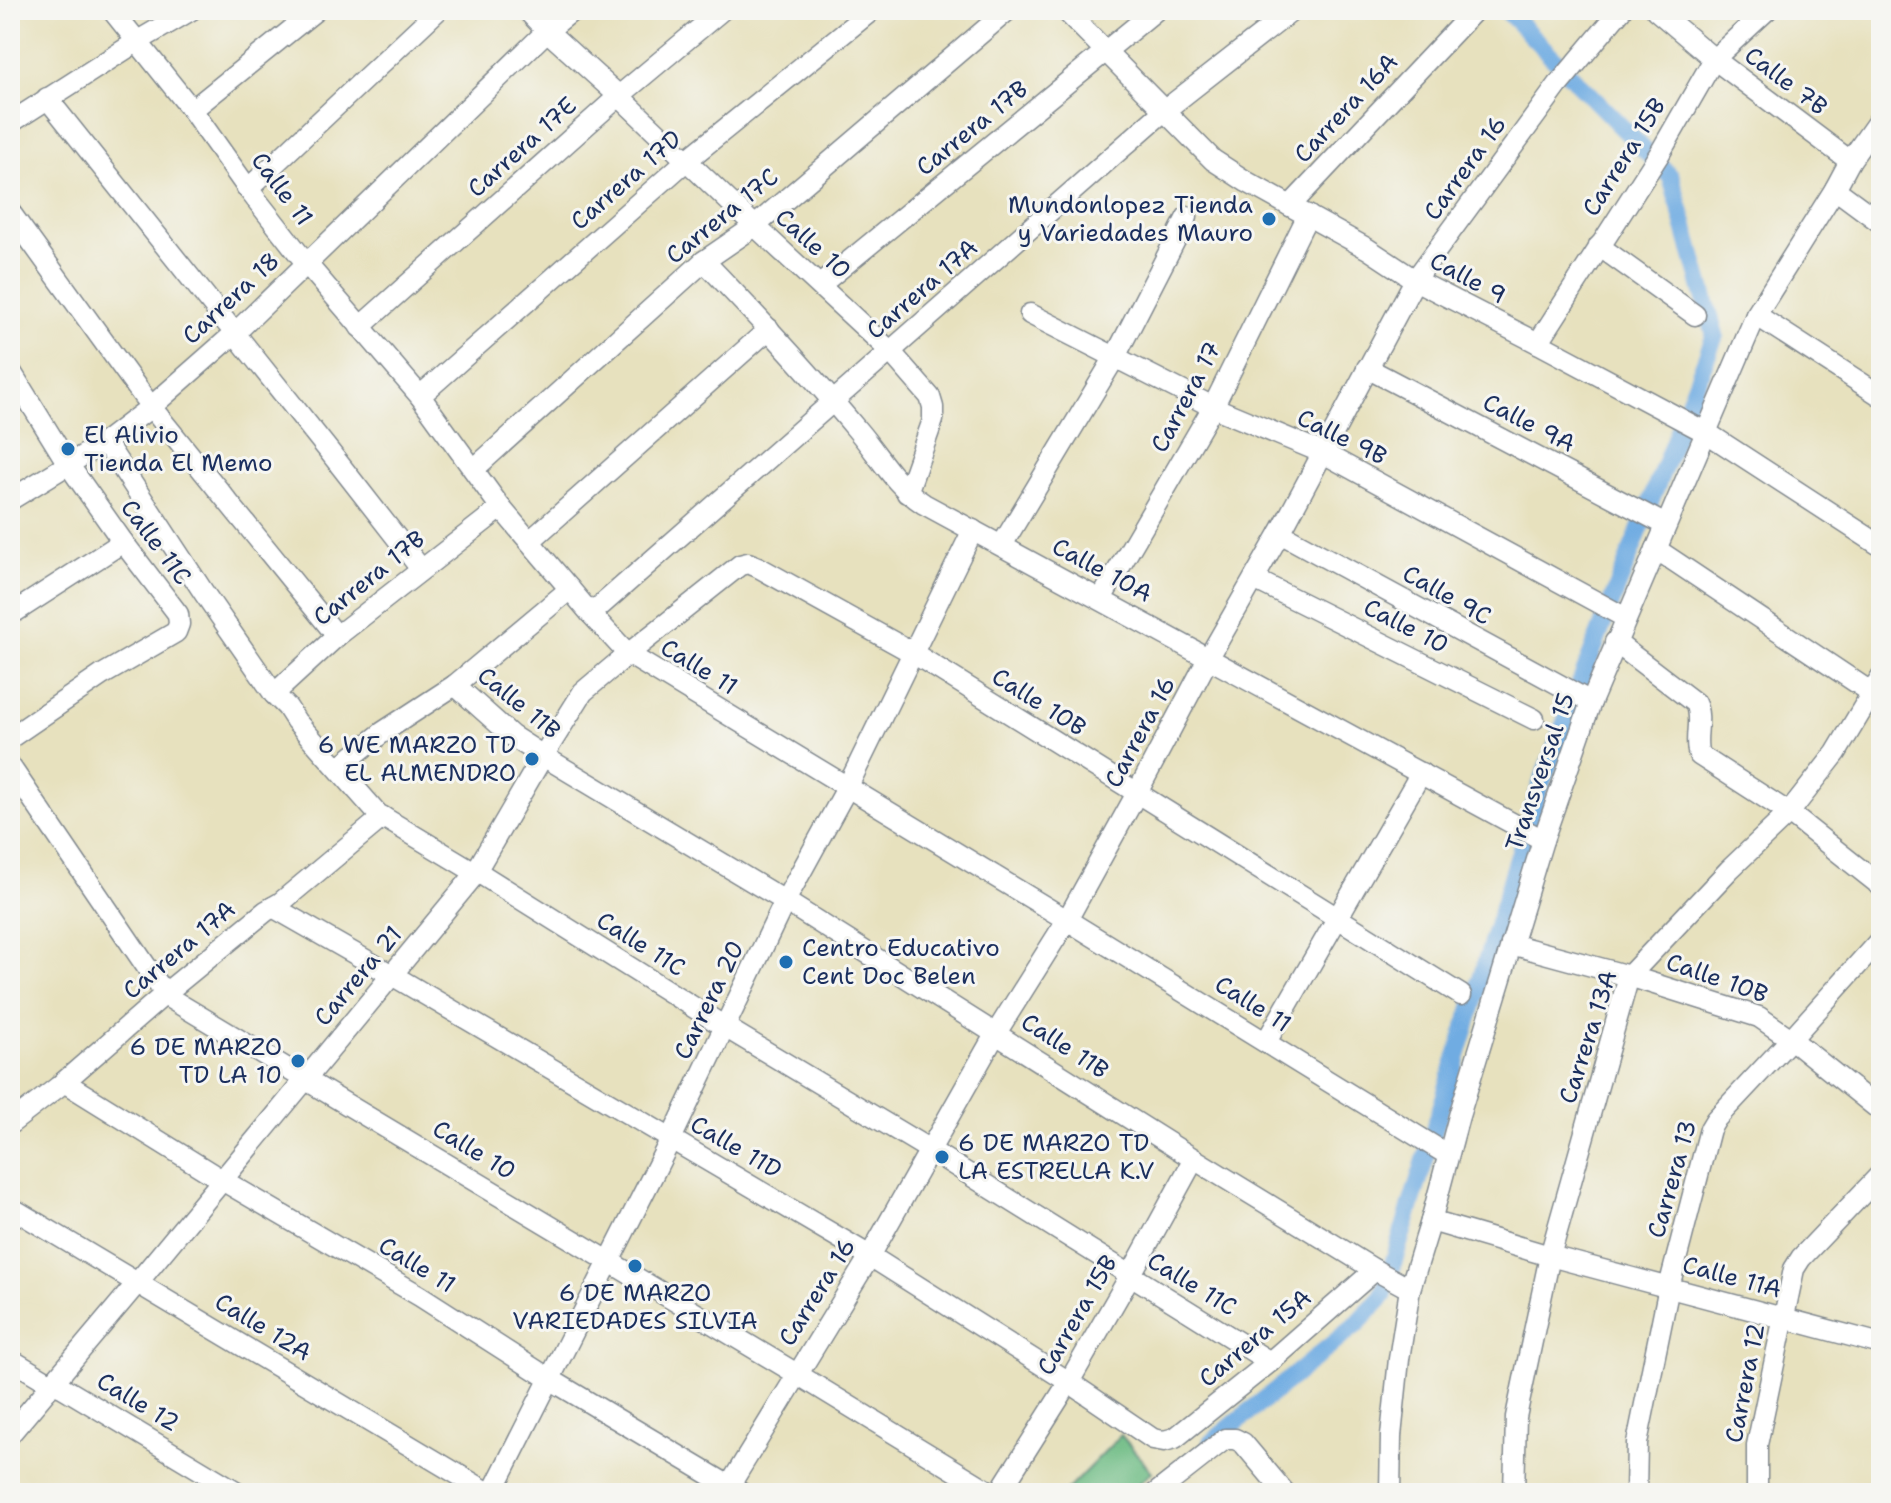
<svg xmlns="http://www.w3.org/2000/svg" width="1891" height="1503" font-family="'Shantell Sans',sans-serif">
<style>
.forest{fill:#6ebc84;stroke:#447671;stroke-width:2}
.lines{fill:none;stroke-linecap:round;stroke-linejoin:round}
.canal{stroke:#70ace2;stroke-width:18}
.minor-casing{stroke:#81888e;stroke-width:23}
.minor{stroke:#fff;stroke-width:20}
.poi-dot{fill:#1f6fb2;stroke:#f6f6f2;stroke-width:3}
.labels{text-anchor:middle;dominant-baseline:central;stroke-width:6;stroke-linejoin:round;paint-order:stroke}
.street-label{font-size:24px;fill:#1b2f5e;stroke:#f6f6f2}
.poi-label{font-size:24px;fill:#1b2f5e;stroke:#f6f6f2;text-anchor:end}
</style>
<rect width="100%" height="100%" fill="#f6f6f2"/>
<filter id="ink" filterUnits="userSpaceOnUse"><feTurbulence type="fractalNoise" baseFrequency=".0125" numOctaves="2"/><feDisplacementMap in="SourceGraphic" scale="16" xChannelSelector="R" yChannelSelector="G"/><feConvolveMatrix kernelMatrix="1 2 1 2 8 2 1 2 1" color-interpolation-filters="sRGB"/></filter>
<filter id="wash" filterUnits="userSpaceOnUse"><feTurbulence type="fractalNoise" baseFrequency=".006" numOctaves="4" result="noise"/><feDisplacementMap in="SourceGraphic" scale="32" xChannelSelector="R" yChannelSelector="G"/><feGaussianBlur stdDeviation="1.8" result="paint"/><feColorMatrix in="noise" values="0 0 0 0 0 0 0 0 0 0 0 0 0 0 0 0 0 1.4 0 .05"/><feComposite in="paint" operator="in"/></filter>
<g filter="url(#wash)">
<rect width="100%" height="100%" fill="#e7e1be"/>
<path class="forest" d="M1121,1435L1152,1472L1128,1493H1064Z"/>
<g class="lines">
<path class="canal" d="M1211,1443L1357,1324L1383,1296L1540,787L1715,335L1671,177L1506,10"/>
</g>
</g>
<g filter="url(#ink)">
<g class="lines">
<defs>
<g id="minor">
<path d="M112,10L192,110L248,189L306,263L420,396L501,508L591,614L628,654L1067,920L1448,1155"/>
<path d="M527,10L547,31L619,96L755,226L890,351L930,397L933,407V420L907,493"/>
<path d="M1065,10L1213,160L1247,182L1368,249L1415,280L1538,343L1707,433L1881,546"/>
<path d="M1656,10L1714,59L1850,161"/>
<path d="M47,98L329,451L421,569"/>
<path d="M192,110L316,10"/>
<path d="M10,123L138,41L191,10"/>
<path d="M248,189L438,10"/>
<path d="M1835,189L1881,223"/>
<path d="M1290,206L1473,12"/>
<path d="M10,212L151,407L337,636"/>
<path d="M1599,246L1695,315"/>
<path d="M704,261C757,316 809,372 858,431C881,458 894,485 924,504L1543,840"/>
<path d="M820,285L1156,10"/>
<path d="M1030,314L1213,407L1323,453L1626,618"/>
<path d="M1756,315L1881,396"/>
<path d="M360,327L619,96L722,10"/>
<path d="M1538,343L1660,153L1714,59L1767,10"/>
<path d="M1367,368L1666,525"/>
<path d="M10,370L68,464L123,542L178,614L179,624L176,632L102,675L10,738"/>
<path d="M420,396L687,160L872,10"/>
<path d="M105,442L204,593L274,694L287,707L296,721L378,814L468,868L484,876L725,1027L930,1150L1270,1362"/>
<path d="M474,469L704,261L755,226L1008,10"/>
<path d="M10,500L105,442L151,407L234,334L547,31L573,10"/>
<path d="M1280,533L1591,702"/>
<path d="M530,541L769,329"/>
<path d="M1002,545L1115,357L1187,217"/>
<path d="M1656,549L1881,699"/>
<path d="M1254,579L1534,719"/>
<path d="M1101,599L1213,407L1308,215"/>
<path d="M591,614L1165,110L1293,10"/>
<path d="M10,615L123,542"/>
<path d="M1615,642L1695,703C1703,720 1693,738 1699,755L1789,813L1881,886"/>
<path d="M455,685L512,736L543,756L785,901L1194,1159L1375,1270L1410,1289"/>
<path d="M274,694L337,636L501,508"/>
<path d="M10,766L161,988L171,999L797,1374L992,1493"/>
<path d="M338,768L383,732L455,685L570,589"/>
<path d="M273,907L392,975L870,1256L1069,1382L1153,1439L1164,1441L1175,1438L1270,1362L1375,1270"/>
<path d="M1511,944L1629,976L1759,1017L1791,1039L1881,1111"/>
<path d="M1266,1042L1421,773"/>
<path d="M64,1082L217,1177L420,1296L548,1378L741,1493"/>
<path d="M10,1124L58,1087L173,987L266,911L280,903L383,817"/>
<path d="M10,1207L489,1493"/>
<path d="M1431,1221L1550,1256L1881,1344"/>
<path d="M10,1359L45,1380L62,1387L239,1493"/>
<path d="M10,1434L138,1282L472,878L543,756L583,692L628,654L740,565L748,563L758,567L913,653L1461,995"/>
<path d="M492,1493L671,1139L785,901L847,788L973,530"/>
<path d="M725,1493L870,1256L996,1033L1067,920L1137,793L1209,657L1280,533L1415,280L1558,85L1621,10"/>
<path d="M999,1493L1069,1382L1130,1276L1194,1159"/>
<path d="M1156,1493L1225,1439H1235L1243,1443L1285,1493"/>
<path d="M1390,1493L1391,1436L1399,1359L1410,1289L1431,1221L1459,1116L1543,840L1591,702L1756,315L1835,189L1850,161L1881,117"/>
<path d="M1514,1493L1516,1417L1550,1256L1629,976L1729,870L1789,813L1836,753L1881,678"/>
<path d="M1636,1493L1637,1443L1669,1287L1710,1129L1716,1119L1791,1039L1881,939"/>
<path d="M1757,1493V1445L1794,1269L1801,1258L1881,1174"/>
</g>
</defs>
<use href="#minor" class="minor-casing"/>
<use href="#minor" class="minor"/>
</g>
</g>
<g class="poi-dot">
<circle cx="1269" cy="219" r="8"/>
<circle cx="68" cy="449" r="8"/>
<circle cx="532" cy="759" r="8"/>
<circle cx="786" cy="962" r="8"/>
<circle cx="298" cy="1061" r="8"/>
<circle cx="942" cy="1157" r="8"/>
<circle cx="635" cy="1266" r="8"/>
</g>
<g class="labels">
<g class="street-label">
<text transform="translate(1786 81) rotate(37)">Calle 7B</text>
<text transform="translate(1346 108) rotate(-47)">Carrera 16A</text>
<text transform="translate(972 128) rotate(-39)">Carrera 17B</text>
<text transform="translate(522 147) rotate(-42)">Carrera 17E</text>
<text transform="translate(1624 157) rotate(-58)">Carrera 15B</text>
<text transform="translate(1465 168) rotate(-54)">Carrera 16</text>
<text transform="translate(626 180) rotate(-41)">Carrera 17D</text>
<text transform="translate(282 189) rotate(53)">Calle 11</text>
<text transform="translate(722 216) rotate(-39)">Carrera 17C</text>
<text transform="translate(813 244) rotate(42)">Calle 10</text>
<text transform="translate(1468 278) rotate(28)">Calle 9</text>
<text transform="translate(922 289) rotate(-41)">Carrera 17A</text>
<text transform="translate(231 298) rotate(-43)">Carrera 18</text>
<text transform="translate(1186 397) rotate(-62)">Carrera 17</text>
<text transform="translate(1529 423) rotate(27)">Calle 9A</text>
<text transform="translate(1342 437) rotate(26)">Calle 9B</text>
<text transform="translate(156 542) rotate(53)">Calle 11C</text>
<text transform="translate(1102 570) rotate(28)">Calle 10A</text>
<text transform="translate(369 578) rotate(-39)">Carrera 17B</text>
<text transform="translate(1447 595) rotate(29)">Calle 9C</text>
<text transform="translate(1406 626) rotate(27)">Calle 10</text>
<text transform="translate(699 667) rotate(31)">Calle 11</text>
<text transform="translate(1039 702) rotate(32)">Calle 10B</text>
<text transform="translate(519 703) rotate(39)">Calle 11B</text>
<text transform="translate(1140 732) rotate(-62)">Carrera 16</text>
<text transform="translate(1540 772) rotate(-71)">Transversal 15</text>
<text transform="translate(641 944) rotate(32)">Calle 11C</text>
<text transform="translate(179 950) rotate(-40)">Carrera 17A</text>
<text transform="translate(358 976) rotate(-50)">Carrera 21</text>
<text transform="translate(1717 978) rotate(19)">Calle 10B</text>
<text transform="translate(709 1000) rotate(-64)">Carrera 20</text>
<text transform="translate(1253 1004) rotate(32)">Calle 11</text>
<text transform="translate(1588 1037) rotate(-72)">Carrera 13A</text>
<text transform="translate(1065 1046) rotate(33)">Calle 11B</text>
<text transform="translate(736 1147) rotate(30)">Calle 11D</text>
<text transform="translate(474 1150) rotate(31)">Calle 10</text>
<text transform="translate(1672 1179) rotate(-74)">Carrera 13</text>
<text transform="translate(417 1265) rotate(31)">Calle 11</text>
<text transform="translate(1732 1277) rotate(15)">Calle 11A</text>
<text transform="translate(1192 1284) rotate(31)">Calle 11C</text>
<text transform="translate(817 1292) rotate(-58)">Carrera 16</text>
<text transform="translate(1077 1315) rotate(-60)">Carrera 15B</text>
<text transform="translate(263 1327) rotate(31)">Calle 12A</text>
<text transform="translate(1255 1338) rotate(-40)">Carrera 15A</text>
<text transform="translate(1745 1383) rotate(-79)">Carrera 12</text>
<text transform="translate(138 1402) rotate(31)">Calle 12</text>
</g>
<g class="poi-label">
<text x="1253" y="205">Mundonlopez Tienda<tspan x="1253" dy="28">y Variedades Mauro</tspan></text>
<text x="84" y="435" text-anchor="start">El Alivio<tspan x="84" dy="28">Tienda El Memo</tspan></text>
<text x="516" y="745">6 WE MARZO TD<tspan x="516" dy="28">EL ALMENDRO</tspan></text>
<text x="802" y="948" text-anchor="start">Centro Educativo<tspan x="802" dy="28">Cent Doc Belen</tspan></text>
<text x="282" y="1047">6 DE MARZO<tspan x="282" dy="28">TD LA 10</tspan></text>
<text x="958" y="1143" text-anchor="start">6 DE MARZO TD<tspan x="958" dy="28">LA ESTRELLA K.V</tspan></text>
<text x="635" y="1293" text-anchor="middle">6 DE MARZO<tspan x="635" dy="28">VARIEDADES SILVIA</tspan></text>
</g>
</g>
<rect width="1891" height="1503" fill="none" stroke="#f6f6f2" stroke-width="40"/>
</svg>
